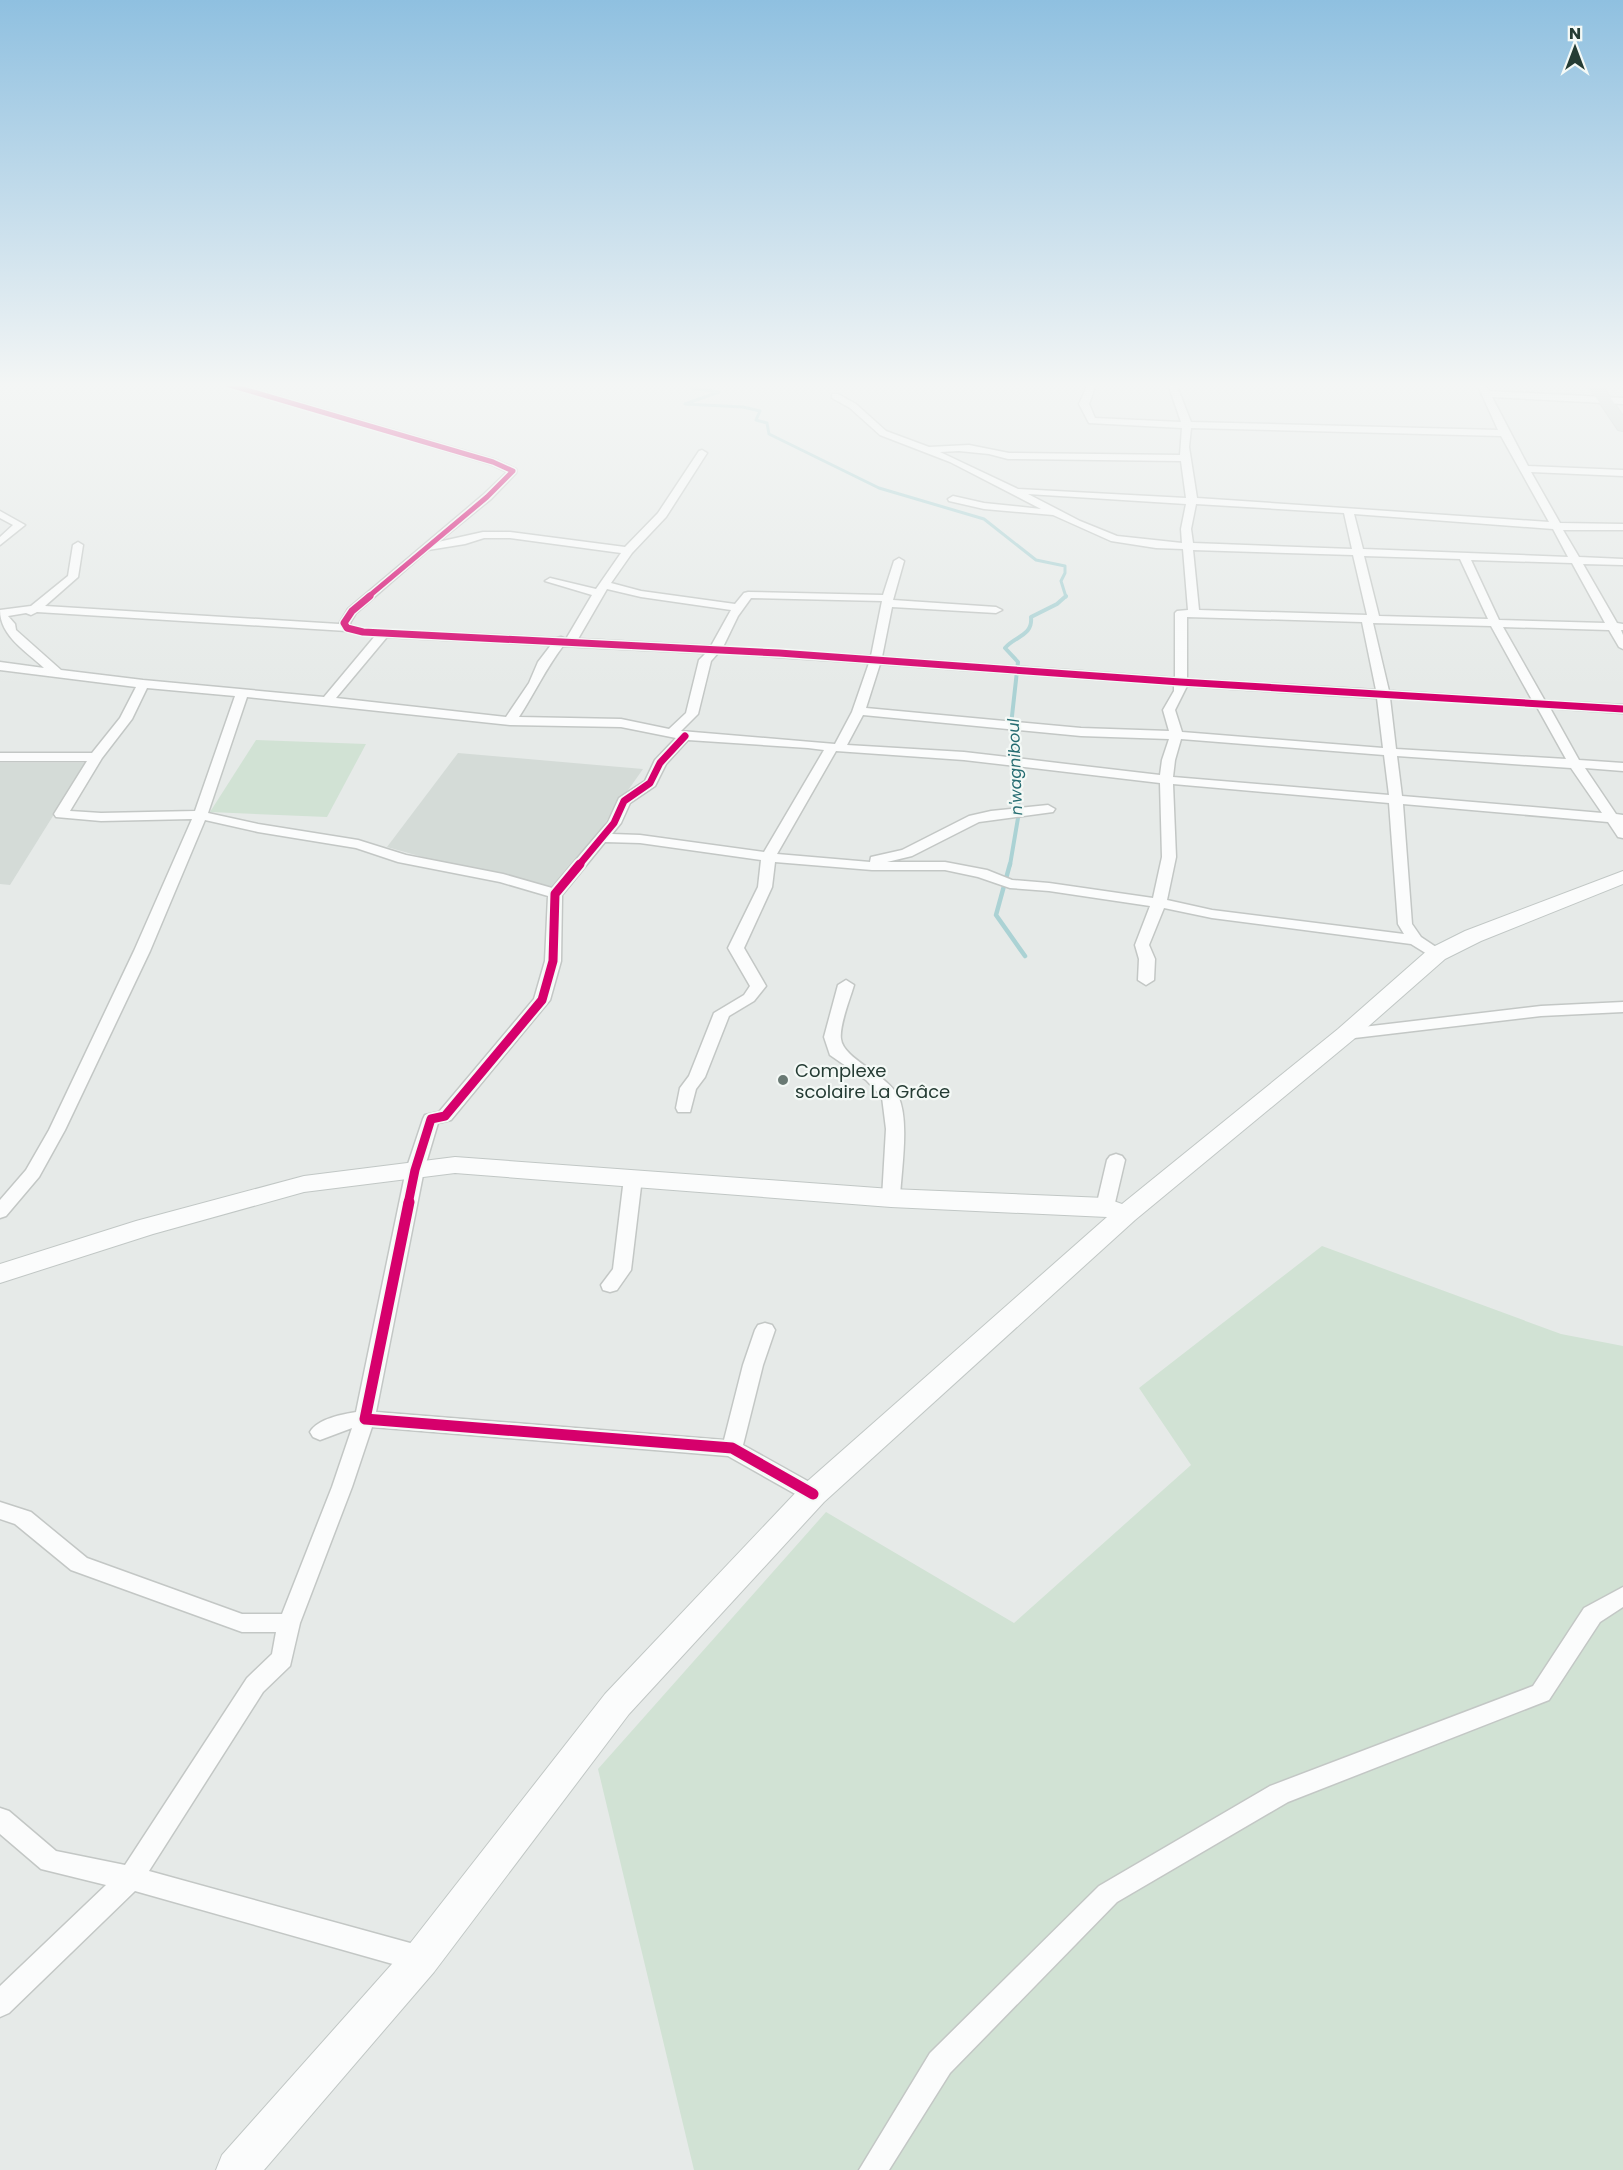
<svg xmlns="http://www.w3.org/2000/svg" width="1623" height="2170" font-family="Poppins,sans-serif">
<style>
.built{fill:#d4dbd7}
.green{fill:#d1e2d4}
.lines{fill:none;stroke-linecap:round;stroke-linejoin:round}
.stream-far2{stroke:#abd2d4;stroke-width:3}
.stream-far1{stroke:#abd2d4;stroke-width:4}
.stream{stroke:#abd2d4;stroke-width:4.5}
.street-casing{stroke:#c3c7c5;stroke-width:3}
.secondary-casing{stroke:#c1c7c5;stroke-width:2}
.primary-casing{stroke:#c2c9c7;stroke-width:2}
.street{fill:#fbfcfc;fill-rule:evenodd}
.secondary{fill:#fbfcfc;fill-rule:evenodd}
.primary{fill:#cfd6d3;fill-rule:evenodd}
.cycleway-far3-casing{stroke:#f4f9f6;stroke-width:8}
.cycleway-far2-casing{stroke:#f4f9f6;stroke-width:10}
.cycleway-far1-casing{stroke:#f4f9f6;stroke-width:13}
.cycleway-casing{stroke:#f4f9f6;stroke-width:15}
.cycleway-far3{stroke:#d6006c;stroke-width:5}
.cycleway-far2{stroke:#d6006c;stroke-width:7}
.cycleway-far1{stroke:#d6006c;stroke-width:9}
.cycleway{stroke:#d6006c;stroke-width:11}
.poi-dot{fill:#697973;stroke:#f4f9f6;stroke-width:2}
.labels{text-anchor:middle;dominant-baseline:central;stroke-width:4.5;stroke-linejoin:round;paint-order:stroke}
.far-water-label{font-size:16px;font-style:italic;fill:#256c71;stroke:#f4f9f6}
.poi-label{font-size:18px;fill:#253c34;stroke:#f4f9f6;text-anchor:start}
</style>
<rect width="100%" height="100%" fill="#e6eae8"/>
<g class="built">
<path d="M458,753L643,769L555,894L387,847Z"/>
<path d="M0,763H86L10,885L0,884Z"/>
</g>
<g class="green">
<path d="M256,740L366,744L327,817L210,812Z"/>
<path d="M1322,1246L1561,1334L1623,1346V2170H694L598,1769L826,1512L1014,1623L1191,1465L1139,1388Z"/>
</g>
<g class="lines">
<path class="stream-far2" d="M690,384L692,388L719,392L685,404L743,407L760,411L756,420L767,423L769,434L879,488L984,519L1036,560L1065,566V573L1061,581L1066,597"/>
<path class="stream-far1" d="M1010,865L1018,818L1019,782L1011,725L1018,662L1005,648C1015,636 1033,636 1031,617L1057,604L1066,596"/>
<path class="stream" d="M1010,864L996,915L1025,956"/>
<defs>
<g id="street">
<path d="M222,384H236L496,460L516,469V473L491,499L438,542L483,532H510L625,547L658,513L699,451L702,450L707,453L666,517L632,553L611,583L641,591L735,604L744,593L748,592L883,595L894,561L899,558L904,561L893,600L996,607L1002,610L996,613L892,607L882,657L1175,678V613L1177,611L1188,610L1183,549L1156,548L1111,541L1053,515L984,509L949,501L948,499L953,496L984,503L1041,509L950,462L880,435L850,408L832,398V394H838L856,404L886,431L929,447L969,445L1009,453L1180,455L1182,428L1089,423L1079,404L1088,384H1096L1089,404L1095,418L1181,422L1168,384H1176L1191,422L1498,430L1477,384H1485L1489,391L1623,398V404L1492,397L1528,466L1623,470V476L1531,472L1560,523L1623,524V530H1563L1579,557L1623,559V565L1583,564L1617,623L1623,624V630H1621L1623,635V649L1619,647L1609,630L1503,627L1545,701L1623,705V713L1550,708L1579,760L1623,763V771L1585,768L1616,814L1623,815V838L1618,837L1608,822L1403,804L1412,924L1421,937L1442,951L1445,954L1442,957H1432L1411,944L1212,918L1164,908L1149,945L1155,959L1154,980L1146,985L1138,980L1139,959L1135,945L1150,906L1049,891L1010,888L978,877L945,870H872L775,862L772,887L744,948L766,986L754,1001L729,1016L705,1077L696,1089L690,1112H678L676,1108L680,1088L689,1076L714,1013L744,995L750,986L728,948L758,887L761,860L640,843L605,842L562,895L561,961L550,1000L451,1120L438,1123L424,1170L376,1412L724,1440L743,1365L755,1330L758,1325L765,1323L772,1325L775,1330L763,1365L743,1445L820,1488L823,1494L820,1500L813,1502L806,1500L728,1456L372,1427L352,1487L300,1623L290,1666L263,1692L149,1871L421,1946L430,1950L434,1959L430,1968L421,1972L135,1891L9,2013L0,2017V1986L106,1885L41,1869L0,1834V1808L9,1811L56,1851L125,1865L247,1678L272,1654L276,1632H242L71,1570L15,1524L0,1519V1502L31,1512L87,1558L242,1614H282L332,1487L352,1428L320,1440L313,1437L310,1432C317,1419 343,1414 356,1412L406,1170L423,1119L425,1115L439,1112L534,999L545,961L548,896L500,882L398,862L356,848L258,832L205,820L150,951L65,1130L39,1177L6,1216L0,1218V1200L26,1170L49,1130L134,951L192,819L101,821L56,817L54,814L87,761H0V753H92L120,718L136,687L0,670V662L44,668C26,651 0,636 0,610L31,606L68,576L73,545L78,542L83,545L78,577L45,606L339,624L348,609L483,495L507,472L490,464ZM1191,428L1501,436L1549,522L1197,498L1189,447ZM959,451L989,454L1008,459L1181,461L1186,498L1018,489L940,452ZM1028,494L1186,504L1181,529L1182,543L1117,536L1080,521ZM1196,504L1344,513L1352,549L1193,543L1191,529ZM1354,514L1553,529L1568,557L1363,549ZM484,538H510L621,553L596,589L550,578L545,581L592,595L566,639L561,637L556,638L363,629L351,626L350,623L356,613L428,550L465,544ZM1193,550L1353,555L1367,615L1199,610ZM1364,556L1460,559L1488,619L1379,616ZM1471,560L1572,563L1605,623L1499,620ZM607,589L641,597L731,610L711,646L578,639ZM751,598L882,601L871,656L723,647L738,616ZM37,612L347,631L375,636L324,697L143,680L61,670L16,630L15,624L8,616L26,613L31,615ZM1187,617L1362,622L1376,690L1187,679ZM1373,623L1491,626L1532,700L1389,691ZM387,637L551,645L538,662L529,683L506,717L336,698ZM563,646L706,653L699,660L686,713L669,729L621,719L519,717C534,694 546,668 563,646ZM718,653L869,663L852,712L835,744L681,731L698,714L711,661ZM880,664L1174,685V691L1163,710L1169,731L1081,728L866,708ZM1187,686L1377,698L1383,748L1182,732L1175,710ZM147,688L235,696L195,811L101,813L70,811L102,758L132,719ZM247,697L510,725L621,727L676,738L655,760L645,781L619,798L608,822L552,888L503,874L406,855L358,840L258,824L208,813ZM1390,698L1537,707L1566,759L1396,749ZM863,715L1081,736L1169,739L1162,760L1160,775L964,752L847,745ZM1181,739L1384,755L1389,795L1173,777L1175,760ZM688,740L808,748L824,750L764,852L640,835L612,834L621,823L630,803L655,786L666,764ZM836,751L964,760L1160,783L1162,857L1153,898L1049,883L1012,880L987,870L945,862H887L912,856L979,822L1053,812L1055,809L1048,805L991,811L969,816L902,850L871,857L870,862L777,854ZM1397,756L1571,768L1602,813L1402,796ZM1173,784L1389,803L1398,924L1404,934L1212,910L1167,900L1176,857Z"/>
<path d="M0,511L25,525L0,545V537L13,525L0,518Z"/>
<path d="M846,980L854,985C850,999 839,1026 841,1039C843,1059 887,1074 898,1096C910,1120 901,1172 900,1198L897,1202H885L882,1198L886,1129L882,1097L866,1080L830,1055L824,1037L838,985Z"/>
<path d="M1623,1002V1012L1541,1016L1346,1039L1338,1034L1346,1029L1541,1006Z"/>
<path d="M1116,1154L1122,1156L1125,1160L1114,1207L1111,1211H1099L1096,1207L1107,1160L1110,1156Z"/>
<path d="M633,1172L639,1174L642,1178L631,1270L617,1290L610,1292L603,1290L601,1285L613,1269L624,1178L627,1174Z"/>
<path d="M1623,1587V1607L1600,1622L1549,1700L1288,1802L1117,1902L950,2073L889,2170H859L930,2053L1099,1886L1270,1786L1533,1686L1584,1608Z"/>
</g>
<path id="secondary" d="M1623,871V884L1481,941L1445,959L1354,1039L1135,1220L824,1502L629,1714L434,1972L264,2170H216L222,2155L408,1946L605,1694L802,1486L1107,1217L891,1207L455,1173L304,1192L153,1234L0,1283V1264L136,1221L304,1176L455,1157L891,1189L1105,1198L1122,1204L1338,1029L1429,949L1465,931Z"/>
<path id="primary" d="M1587,384H1601L1623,416V431L1618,430Z"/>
</defs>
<use href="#street" class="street-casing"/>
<use href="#secondary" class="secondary-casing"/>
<use href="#primary" class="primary-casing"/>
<use href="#street" class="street"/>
<use href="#secondary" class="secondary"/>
<use href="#primary" class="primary"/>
<defs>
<path id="cycleway-far3" d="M226,384L493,462L513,471L487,497L368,597"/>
<g id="cycleway-far2">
<path d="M370,596L352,611L344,623L347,628L363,632L779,653L1180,682L1623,709"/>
<path d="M579,865L614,823L624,801L650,783L660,763L685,736"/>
</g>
<path id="cycleway-far1" d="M408,1204L415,1170L431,1119L445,1116L542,1000L553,961L555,894L580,864"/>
<path id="cycleway" d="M409,1202L365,1419L732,1448L813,1494"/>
</defs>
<use href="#cycleway-far3" class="cycleway-far3-casing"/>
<use href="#cycleway-far2" class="cycleway-far2-casing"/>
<use href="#cycleway-far1" class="cycleway-far1-casing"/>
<use href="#cycleway" class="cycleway-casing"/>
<use href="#cycleway-far3" class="cycleway-far3"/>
<use href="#cycleway-far2" class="cycleway-far2"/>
<use href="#cycleway-far1" class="cycleway-far1"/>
<use href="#cycleway" class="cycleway"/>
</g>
<linearGradient id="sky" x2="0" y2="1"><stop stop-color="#8fc0e0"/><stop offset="0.56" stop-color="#f4f6f5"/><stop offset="1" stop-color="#f4f6f5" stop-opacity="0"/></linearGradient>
<rect width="1623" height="688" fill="url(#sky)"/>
<circle class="poi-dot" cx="783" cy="1080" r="6"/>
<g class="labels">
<g class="far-water-label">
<text transform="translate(1015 767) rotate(-92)">n'wagniboul</text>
</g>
<g class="poi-label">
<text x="795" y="1070">Complexe<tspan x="795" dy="21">scolaire La Grâce</tspan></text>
</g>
</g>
<g transform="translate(1575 48)" stroke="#f4f9f6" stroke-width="4.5" paint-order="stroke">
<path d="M0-4.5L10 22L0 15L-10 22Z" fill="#253c34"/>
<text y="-9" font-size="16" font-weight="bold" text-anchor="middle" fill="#253c34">N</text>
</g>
</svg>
